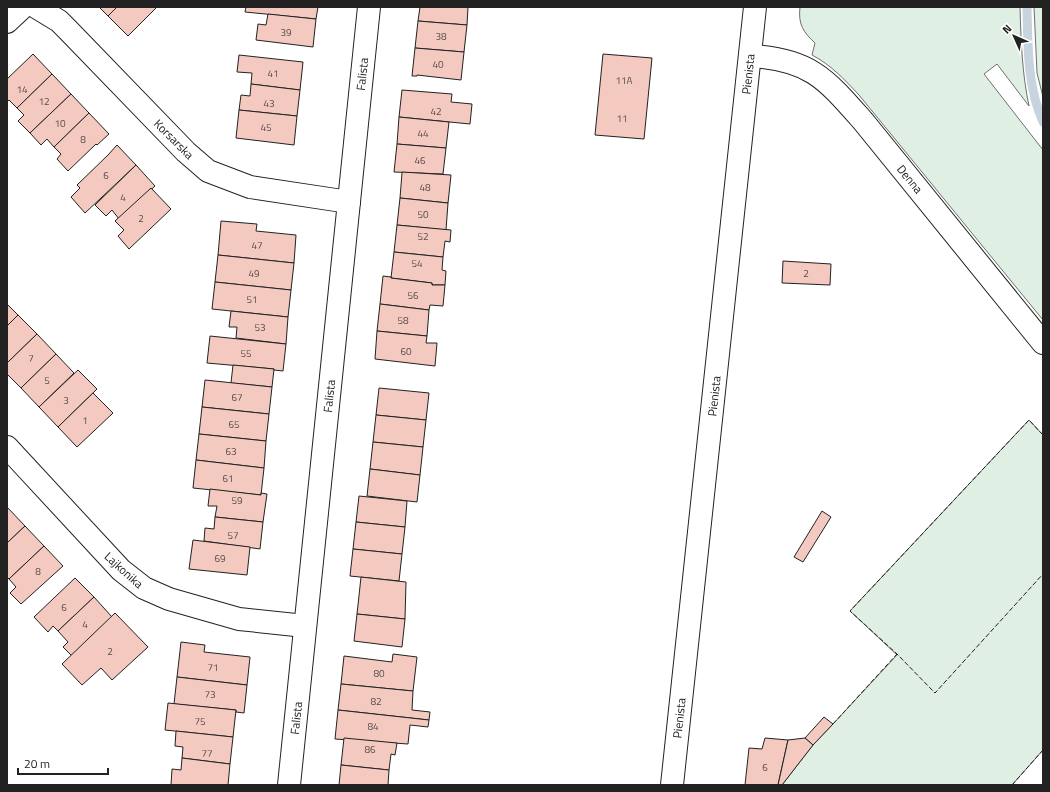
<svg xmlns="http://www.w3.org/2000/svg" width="1050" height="792" font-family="'Titillium Web',sans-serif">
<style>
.green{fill:#e0efe3;stroke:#6f6f6f}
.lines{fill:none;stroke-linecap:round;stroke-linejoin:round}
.stream{stroke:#c7d3dd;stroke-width:9}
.building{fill:#f3c9c0;stroke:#222}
.minor-casing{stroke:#222;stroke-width:24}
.tertiary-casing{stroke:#222;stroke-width:24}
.minor{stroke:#fff;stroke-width:22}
.tertiary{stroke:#fff;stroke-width:22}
.fence{stroke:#222;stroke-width:1;stroke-dasharray:5 2;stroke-linecap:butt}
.labels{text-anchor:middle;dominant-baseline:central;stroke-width:3;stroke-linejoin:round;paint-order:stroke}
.number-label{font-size:10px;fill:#564c4a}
.street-label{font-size:12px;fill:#222;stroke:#fff}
</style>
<rect width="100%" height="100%" fill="#fff"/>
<g class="green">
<path d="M800,7H1020C1021,41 1022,73 1029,106L997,64L984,74L1043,150V320L859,95C844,79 831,65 812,55L815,43C803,32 798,24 800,7Z"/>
<path d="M1034,7H1043V97L1037,73Z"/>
<path d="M1029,420L1043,435V750L1012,785H782L813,745L833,724L897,655L850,611Z"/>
</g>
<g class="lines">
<path class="stream" d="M1027,7C1028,46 1027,86 1043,122"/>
</g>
<g class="building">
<path d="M99,7H117L108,16Z"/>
<path d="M117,7H157L128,36L108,16Z"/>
<path d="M246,7H318L316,19L245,12Z"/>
<path d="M420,7H468L467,25L418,21Z"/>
<path d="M268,14L316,19L313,47L256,40L258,24L266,25Z"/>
<path d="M418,21L467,25L464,52L415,48Z"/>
<path d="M415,48L464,52L461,80L417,75V76H412Z"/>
<path d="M33,54L52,74L17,108L9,100L7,102V79Z"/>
<path d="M603,54L652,58L644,139L595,135Z"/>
<path d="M239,55L303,62L300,90L251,84L252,73L237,72Z"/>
<path d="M52,74L71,94L30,133L18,121L24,115L17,108Z"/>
<path d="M251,84L300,90L297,116L239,110L241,95L250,96Z"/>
<path d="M402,90L452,94L451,102L472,104L470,124L399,117Z"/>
<path d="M71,94L89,113L54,147L47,139L41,145L30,133Z"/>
<path d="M239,110L297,116L294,145L236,138Z"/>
<path d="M89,113L109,134L97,145L96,144L68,171L57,159L61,154L54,147Z"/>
<path d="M399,117L449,122L446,148L397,144Z"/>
<path d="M397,144L446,148L443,174L394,172Z"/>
<path d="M117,145L136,165L85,213L71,197L80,188L77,185L108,155Z"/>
<path d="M136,165L155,186L119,219L112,210L106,216L95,205Z"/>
<path d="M402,173V172L451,175L448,203L400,198Z"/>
<path d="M151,188L171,209L129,249L118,236L124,230L115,221Z"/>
<path d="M400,198L448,203L446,230L397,225Z"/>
<path d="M221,221L257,224L256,231L296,235L294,263L218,255Z"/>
<path d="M397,225L451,230L450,242L445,241L443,257L394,252Z"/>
<path d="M394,252L443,257L442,270L446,271L445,285H432V283L391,278Z"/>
<path d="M218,255L294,263L291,290L215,282Z"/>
<path d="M783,261L831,264L830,285L782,283Z"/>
<path d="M383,276L391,277V278L432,283V285H445L443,306L430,305L429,310L380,304Z"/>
<path d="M215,282L291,290L288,317L212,309Z"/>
<path d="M7,304L18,315L7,326Z"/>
<path d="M380,304L429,310L427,336L377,331Z"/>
<path d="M231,311L288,317L286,344L236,338L237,327H229Z"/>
<path d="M18,315L37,334L7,363V326Z"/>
<path d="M377,331L427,336L426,343H437L435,366L375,359Z"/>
<path d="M37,334L56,354L21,388L7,374V363Z"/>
<path d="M210,336L286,344L283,371L274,370V369L207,363Z"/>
<path d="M56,354L74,373L39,407L21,388Z"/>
<path d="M233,365L274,369L272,387L231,383Z"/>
<path d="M78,370L97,389L58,427L39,407Z"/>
<path d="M205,380L272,387L269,414L202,407Z"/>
<path d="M379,388L429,393L426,420L376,415Z"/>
<path d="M93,393L113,413L77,447L58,427Z"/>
<path d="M202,407L269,414L266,441L199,434Z"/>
<path d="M376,415L426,420L423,447L373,442Z"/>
<path d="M199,434L266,441L264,468L196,460Z"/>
<path d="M373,442L423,447L420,475L370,469Z"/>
<path d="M196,460L264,468L261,495L193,488Z"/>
<path d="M370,469L420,475L417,502L367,496Z"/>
<path d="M210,489L261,495V493L267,494L263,522L215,517L217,506H208Z"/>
<path d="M359,496L407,501L405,527L356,522Z"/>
<path d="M7,507L25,526L7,543Z"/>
<path d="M822,511L831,517L803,562L794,557Z"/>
<path d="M215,517L263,522L260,549L204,541L205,528L214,529Z"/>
<path d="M356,522L405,527L402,554L353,549Z"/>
<path d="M25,526L44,546L9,579L7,577V543Z"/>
<path d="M193,540L250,547L247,575L189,569Z"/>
<path d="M44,546L63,566L21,604L10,593L16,587L9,579Z"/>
<path d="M353,549L402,554L399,581L350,576Z"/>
<path d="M361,577L406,582L405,619L357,614Z"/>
<path d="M75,578L94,597L58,631L53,626L48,632L34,617Z"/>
<path d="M94,597L112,617L72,656L63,647L68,642L58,631Z"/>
<path d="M115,613L148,647L112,680L101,668L82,685L62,664Z"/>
<path d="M357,614L405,619L402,647L354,641Z"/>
<path d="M181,642L205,645L204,652L250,657L247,685L177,677Z"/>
<path d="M393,654L417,657L413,691L341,684L344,656L392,662Z"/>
<path d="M177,677L247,685L244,713L236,712V710L174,704Z"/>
<path d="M341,684L413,691L412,710L430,712L429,720L338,710Z"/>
<path d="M168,703L236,710L233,737L165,730Z"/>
<path d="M338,710L429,720L428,727L410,725L408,744L335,739Z"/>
<path d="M824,717L833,724L813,745L805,738Z"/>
<path d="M176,731L233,737L230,764L182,758L183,747L175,746Z"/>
<path d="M344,738L397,743L395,755L391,754L389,770L341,765Z"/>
<path d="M765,738L788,740L778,785H745L749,748L762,749Z"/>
<path d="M805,738L813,745L782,785H778L788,740Z"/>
<path d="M182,758L230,764L228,785H171L172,769L181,770Z"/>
<path d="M341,765L389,770L388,785H339Z"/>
</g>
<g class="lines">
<defs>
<g id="minor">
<path d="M36,7L59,21L68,30L186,152L208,171L250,187L349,202"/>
<path d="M7,22L23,7"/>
<path d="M750,56C810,59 826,79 863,121L1043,343"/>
<path d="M7,447L121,570L144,588L169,599L239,619L305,626"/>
<path d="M289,785L369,7"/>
</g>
<path id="tertiary" d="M672,785L755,7"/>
</defs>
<use href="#minor" class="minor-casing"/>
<use href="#tertiary" class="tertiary-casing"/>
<use href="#minor" class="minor"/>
<use href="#tertiary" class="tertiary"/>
<g class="fence">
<path d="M1043,435L1029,420L850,611L897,654L935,693L1043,574"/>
<path d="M833,724L897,654"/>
<path d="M1012,785L1043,750"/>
</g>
</g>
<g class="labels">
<g class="number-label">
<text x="286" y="32">39</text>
<text x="441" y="36">38</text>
<text x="438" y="64">40</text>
<text x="273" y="73">41</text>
<text x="624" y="80">11A</text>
<text x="22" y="89">14</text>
<text x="44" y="101">12</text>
<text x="269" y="103">43</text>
<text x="436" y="111">42</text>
<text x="622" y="118">11</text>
<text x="60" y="123">10</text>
<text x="266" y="127">45</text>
<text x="423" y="133">44</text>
<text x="83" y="139">8</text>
<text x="420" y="160">46</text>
<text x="106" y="175">6</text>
<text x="425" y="187">48</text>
<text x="123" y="197">4</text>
<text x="423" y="214">50</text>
<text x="141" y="218">2</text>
<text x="423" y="236">52</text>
<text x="257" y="245">47</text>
<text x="417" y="263">54</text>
<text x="254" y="273">49</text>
<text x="806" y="273">2</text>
<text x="413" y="295">56</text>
<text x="252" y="299">51</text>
<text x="403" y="320">58</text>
<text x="260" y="327">53</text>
<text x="406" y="351">60</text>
<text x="246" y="353">55</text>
<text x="31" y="358">7</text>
<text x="47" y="380">5</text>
<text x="237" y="397">67</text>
<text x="66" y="400">3</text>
<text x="85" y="420">1</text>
<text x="234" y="424">65</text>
<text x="231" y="451">63</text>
<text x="228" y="478">61</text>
<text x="237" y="500">59</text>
<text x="233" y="535">57</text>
<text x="220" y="558">69</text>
<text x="38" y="571">8</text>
<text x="64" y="607">6</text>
<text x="85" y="624">4</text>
<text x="110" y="651">2</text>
<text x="213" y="667">71</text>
<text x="379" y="673">80</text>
<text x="210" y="694">73</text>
<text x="376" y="701">82</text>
<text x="200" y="721">75</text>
<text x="373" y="726">84</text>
<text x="370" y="749">86</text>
<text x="207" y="753">77</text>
<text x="765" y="767">6</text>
</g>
<g class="street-label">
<text transform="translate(362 74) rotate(-84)">Falista</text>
<text transform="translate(748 74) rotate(-84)">Pienista</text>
<text transform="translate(174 139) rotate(45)">Korsarska</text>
<text transform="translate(910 179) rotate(51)">Denna</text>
<text transform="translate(329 396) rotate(-84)">Falista</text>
<text transform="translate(714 396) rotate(-84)">Pienista</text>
<text transform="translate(124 570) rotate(42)">Lajkonika</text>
<text transform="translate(296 718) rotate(-84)">Falista</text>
<text transform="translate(679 718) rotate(-84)">Pienista</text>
</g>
</g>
<rect width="1050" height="792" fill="none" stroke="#222222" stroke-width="16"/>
<g transform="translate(1014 36) rotate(315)" stroke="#ffffff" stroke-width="3" paint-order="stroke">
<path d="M0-3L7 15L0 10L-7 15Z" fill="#222222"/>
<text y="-6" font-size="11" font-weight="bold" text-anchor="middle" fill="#222222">N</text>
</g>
<path d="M18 768v6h90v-6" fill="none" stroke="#222222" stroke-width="2"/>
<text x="24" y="768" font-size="12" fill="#222222" stroke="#ffffff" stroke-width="3" paint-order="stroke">20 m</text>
</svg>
